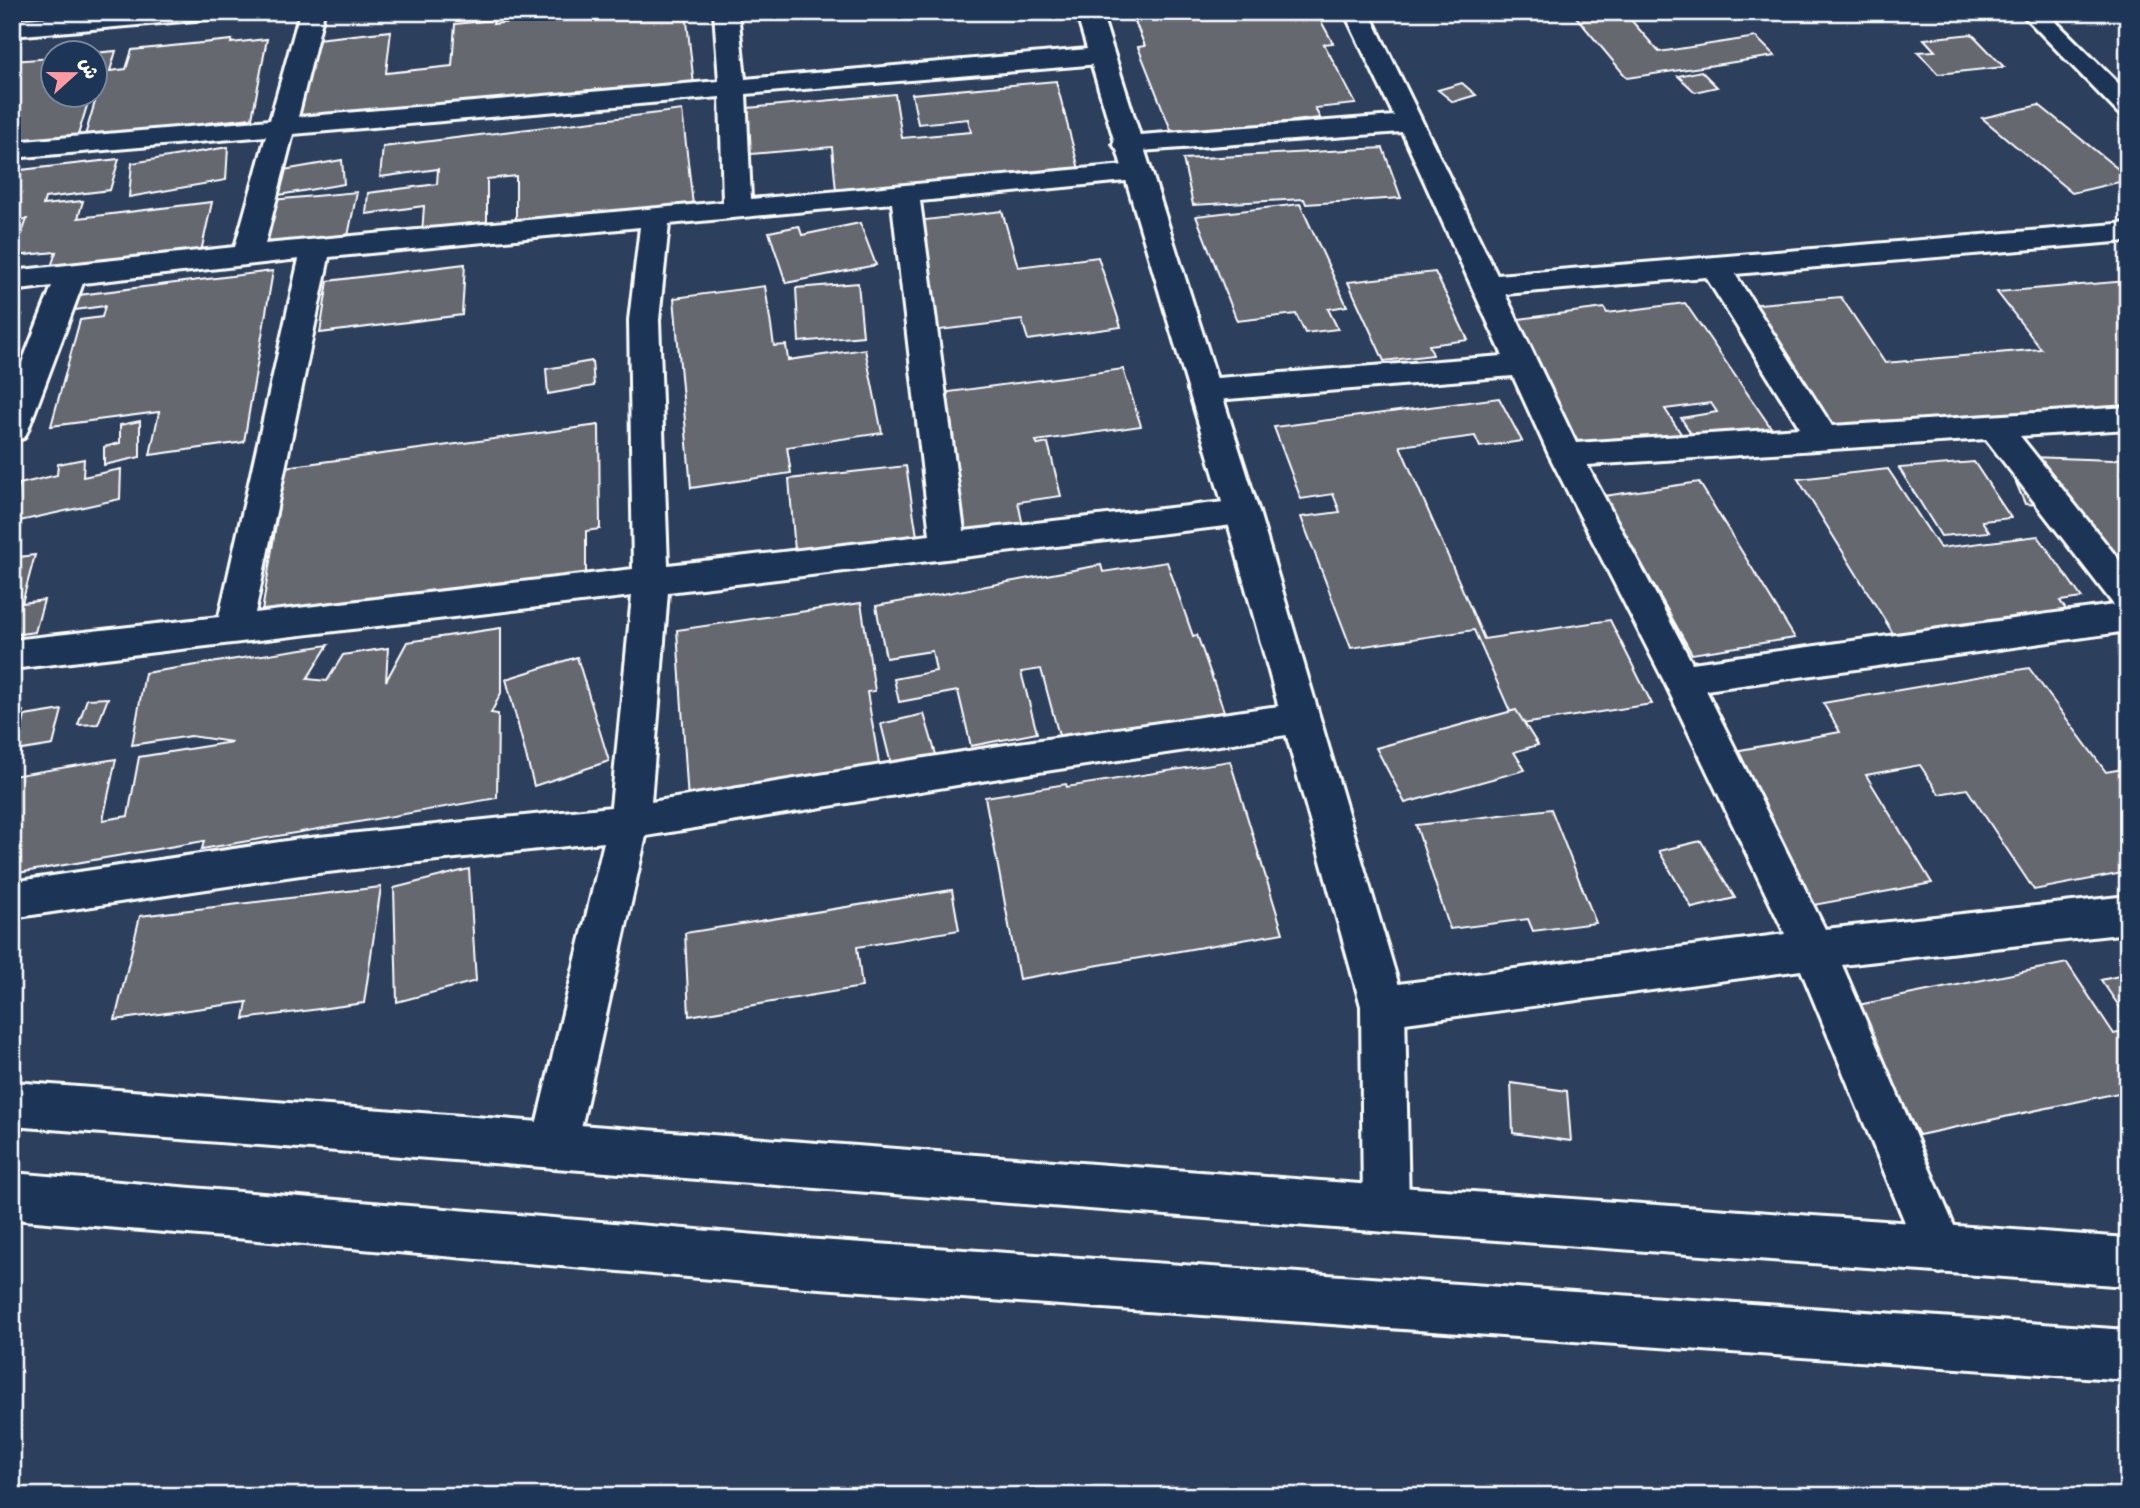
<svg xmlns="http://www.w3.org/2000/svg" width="2140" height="1508" font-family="Dekko,'Playpen Sans Arabic',sans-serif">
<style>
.building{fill:#666870;stroke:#fff;stroke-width:2}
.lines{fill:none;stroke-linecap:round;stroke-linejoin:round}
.minor-casing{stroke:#fff;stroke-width:6}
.tertiary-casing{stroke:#fff;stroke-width:6}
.secondary-casing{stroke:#fff;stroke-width:6}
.minor{fill:#1d3557;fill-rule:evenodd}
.tertiary{fill:#1d3557;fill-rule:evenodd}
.secondary{fill:#1d3557;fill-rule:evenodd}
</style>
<rect width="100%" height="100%" fill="#2c3f5c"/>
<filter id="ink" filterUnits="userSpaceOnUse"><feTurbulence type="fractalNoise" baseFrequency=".0143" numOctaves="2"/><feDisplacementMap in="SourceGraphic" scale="14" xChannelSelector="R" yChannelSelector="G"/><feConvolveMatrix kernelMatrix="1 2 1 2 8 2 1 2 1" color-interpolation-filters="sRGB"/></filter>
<g filter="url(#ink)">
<g class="building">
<path d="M631,12H686L694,85L600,95L599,89L293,122L308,40L391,31L386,73L452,66L455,24L494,20L493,24L582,13V17Z"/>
<path d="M1131,12H1316L1333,43L1324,44L1356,104L1315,108L1320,118L1173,135L1138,47L1145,46Z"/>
<path d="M1488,12H1549L1504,18Z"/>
<path d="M1572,12H1624L1659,52L1756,37L1775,56L1627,78Z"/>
<path d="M1972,34L2004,67L1938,74L1918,52L1935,51L1924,39Z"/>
<path d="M267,39L252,118L207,123L206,129L84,139L97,95L90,96L78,135L12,143V61L52,58V94H94V53L116,51L110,71L126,69L132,50L232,40L231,43Z"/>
<path d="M1701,71L1717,87L1695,92L1678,76Z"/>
<path d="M1056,81L1080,173L998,181L997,176L836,191L832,147L739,155L737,109L895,94L902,138L971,132L968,119L918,124L912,94Z"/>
<path d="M1462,83L1476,95L1453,102L1438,90Z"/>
<path d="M2039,105L2128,177V180L2072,193L1982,118Z"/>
<path d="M682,110L693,205L516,228V176L487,179V226L422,234L424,206L366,214L368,193L437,184L438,169L380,177L383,147Z"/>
<path d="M228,147L226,180L129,197L132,163Z"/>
<path d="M1383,148L1401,198L1306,204L1304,199L1193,205L1183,159Z"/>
<path d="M119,159L110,190L45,198L43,205L83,201L78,218L212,202L201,252L50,270L56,252L14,256L27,219L12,220V171Z"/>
<path d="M342,160L344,184L273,196L272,172Z"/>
<path d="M357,192L348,236L259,254L272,200Z"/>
<path d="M1300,204L1347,306L1328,309L1338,329L1305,333L1296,314L1237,321L1196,216Z"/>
<path d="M1002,211L1018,267L1098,257L1121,327L1028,340L1022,320L932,331L908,222Z"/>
<path d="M860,223L876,265L786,283L769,232L799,226L802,235Z"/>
<path d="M465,264L462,315L320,333L328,281Z"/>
<path d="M273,271L244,442L150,455L159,412L51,426L80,320L102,317L105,306L75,310L79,295Z"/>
<path d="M1435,272L1468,340L1429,345L1433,355L1384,361L1348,282Z"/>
<path d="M2127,281L2128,410L1822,429L1746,305L1841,297L1885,363L2041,349L1997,292Z"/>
<path d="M858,283L863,336L799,342L796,288Z"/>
<path d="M765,286L774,346L786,345L788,360L865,349L882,433L787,447L791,473L691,488L674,298Z"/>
<path d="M1685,303L1774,432L1697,443L1681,418L1717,412L1711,403L1665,409L1687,443L1586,457L1511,320L1604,308L1607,313Z"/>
<path d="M22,315L12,345V317Z"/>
<path d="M592,361L594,386L548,394L546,369Z"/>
<path d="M1123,369L1141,426L1036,441L1038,445L1048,443L1061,496L1018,502L1023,526L963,535L934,394Z"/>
<path d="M1499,398L1522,441L1480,447L1475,436L1400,446L1484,639L1610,620L1652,704L1516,725L1474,630L1351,648L1301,517L1340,512L1333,494L1301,499L1274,427Z"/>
<path d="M140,421V457L104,465V447L120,443V425Z"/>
<path d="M599,425L600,529L586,531V575L261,618L285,467Z"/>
<path d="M2005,456L2113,460L2128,456V594L2042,505L2025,504Z"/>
<path d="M84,459L83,477L121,469L120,499L15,522L19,484L57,475L58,464Z"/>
<path d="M1974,462L2011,518L1982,521L1989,532L1941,536L1899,468Z"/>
<path d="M906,466L917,536L795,551L789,479Z"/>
<path d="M1888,469L1940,548L2038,536L2082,598L2060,601L2069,614L1894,635L1798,479Z"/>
<path d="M1699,482L1795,638L1692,654L1604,496Z"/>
<path d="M35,555L22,603L44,600L35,632L12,635V558Z"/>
<path d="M1167,562L1193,636L1197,635L1226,717L1061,743L1041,669L1021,672L1037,733L971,746L958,691L899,702L894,679L936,671L932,651L886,658L876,606L1101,565L1103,572Z"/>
<path d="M861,603L875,691L867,692L880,770L688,801L677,630Z"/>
<path d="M501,628V693L491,713L498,714L497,798L202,849L204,841L12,874V776L116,759L103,820L128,816L139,757L232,742L191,736L132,745L145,673L328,645L307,679L327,681L343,655L388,648L386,681L407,642Z"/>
<path d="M577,657L609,761L534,786L506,679Z"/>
<path d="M2029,668L2106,772L2128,768V872L2034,890L1967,789L1939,794L1920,765L1866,775L1932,883L1814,905L1729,752L1840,732L1823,703Z"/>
<path d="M108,698L98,724L78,725L87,699Z"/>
<path d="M12,709L23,711L12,756Z"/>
<path d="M62,710L53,745L16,751L25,716Z"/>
<path d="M1516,710L1538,745L1514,752L1525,770L1405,803L1376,748Z"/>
<path d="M924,714L937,758L892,768L881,724Z"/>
<path d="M1230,761L1283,933L1019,979L985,797L1066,784L1067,787Z"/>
<path d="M1551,809L1596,923L1533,931L1528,919L1450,929L1416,825Z"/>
<path d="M1701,841L1735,898L1692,908L1659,851Z"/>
<path d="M469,869L476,981L397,1002L394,888Z"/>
<path d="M381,887L364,1003L244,1019L247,1002L115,1020L140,916Z"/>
<path d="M952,890L959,930L857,947L862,987L689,1016L685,933Z"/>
<path d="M2067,963L2114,1034L2128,1031V1091L1919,1135L1848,1007Z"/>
<path d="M2128,974V1019L2101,980Z"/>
<path d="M1511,1083L1567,1091L1571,1141L1513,1133Z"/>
</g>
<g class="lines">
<defs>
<g id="minor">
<path d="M113,12H219L216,17L207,19L12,36V20Z"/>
<path d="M300,12H324L298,117L719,81L714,12H738L745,79L1099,48L1108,51L1112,56L1108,61L1099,64L746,94L751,199L1136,164L1146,166L1150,172L1146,178L1136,180L920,201L964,531L1242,500L1254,503L1259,512L1254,521L1242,524L668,592L651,802L1012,744L1300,703L1313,707L1319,718L1313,729L1300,733L1012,776L646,836L577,1146L570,1162L554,1169L538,1162L531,1146L604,842L300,875L12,918V882L300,839L611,807L632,596L12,669V640L219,617L299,259L83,283L28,430L24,438L12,441V388L52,286L12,291V271L235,247L266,136L12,158V142L270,120ZM720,97L723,202L265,244L293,134ZM892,203L930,535L668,565L659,320L669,224ZM640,227L629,320L633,569L255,613L329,257Z"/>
<path d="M1344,12H1369L1497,275L2128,223V241L1735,274L1832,426L2128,407V429L2020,436L2128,571V631L1706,690L1825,929L2128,896V933L1842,965L1964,1249L1957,1266L1940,1273L1923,1266L1801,970L1383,1026L1368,1020L1361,1006L1368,992L1383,986L1785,934L1663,679L1549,455L1513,376L1204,401L1193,398L1188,390L1193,382L1204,379L1503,356L1402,132L1127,152L1117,150L1113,144L1117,138L1127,136L1394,116ZM1706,277L1800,428L1576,443L1505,294ZM1986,439L2114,605L1692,663L1587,465Z"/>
<path d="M2020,12H2046L2128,93V116L2119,114Z"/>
</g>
<path id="tertiary" d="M1076,12H1101L1259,512L1405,1006L1409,1209L1403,1226L1386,1232L1369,1226L1363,1209L1361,1006L1225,512Z"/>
<g id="secondary">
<path d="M12,1082L1386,1186L2128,1238V1286L1386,1232L12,1126Z"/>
<path d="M12,1173L805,1239L2128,1330V1380L805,1287L12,1219Z"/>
</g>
</defs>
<use href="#minor" class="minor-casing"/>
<use href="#tertiary" class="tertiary-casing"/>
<use href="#secondary" class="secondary-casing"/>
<use href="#minor" class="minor"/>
<use href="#tertiary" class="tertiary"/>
<use href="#secondary" class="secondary"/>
</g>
</g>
<rect width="2140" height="1508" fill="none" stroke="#1d3557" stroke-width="42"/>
<rect x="21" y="21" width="2098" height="1466" fill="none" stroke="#fff" stroke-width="2.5" filter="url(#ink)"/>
<g transform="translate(74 74) rotate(69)"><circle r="33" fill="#1d3557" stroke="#77869a" stroke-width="2"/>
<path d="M0-5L12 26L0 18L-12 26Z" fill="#ff9aa2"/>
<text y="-10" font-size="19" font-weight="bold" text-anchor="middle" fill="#ffffff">ش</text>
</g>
</svg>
